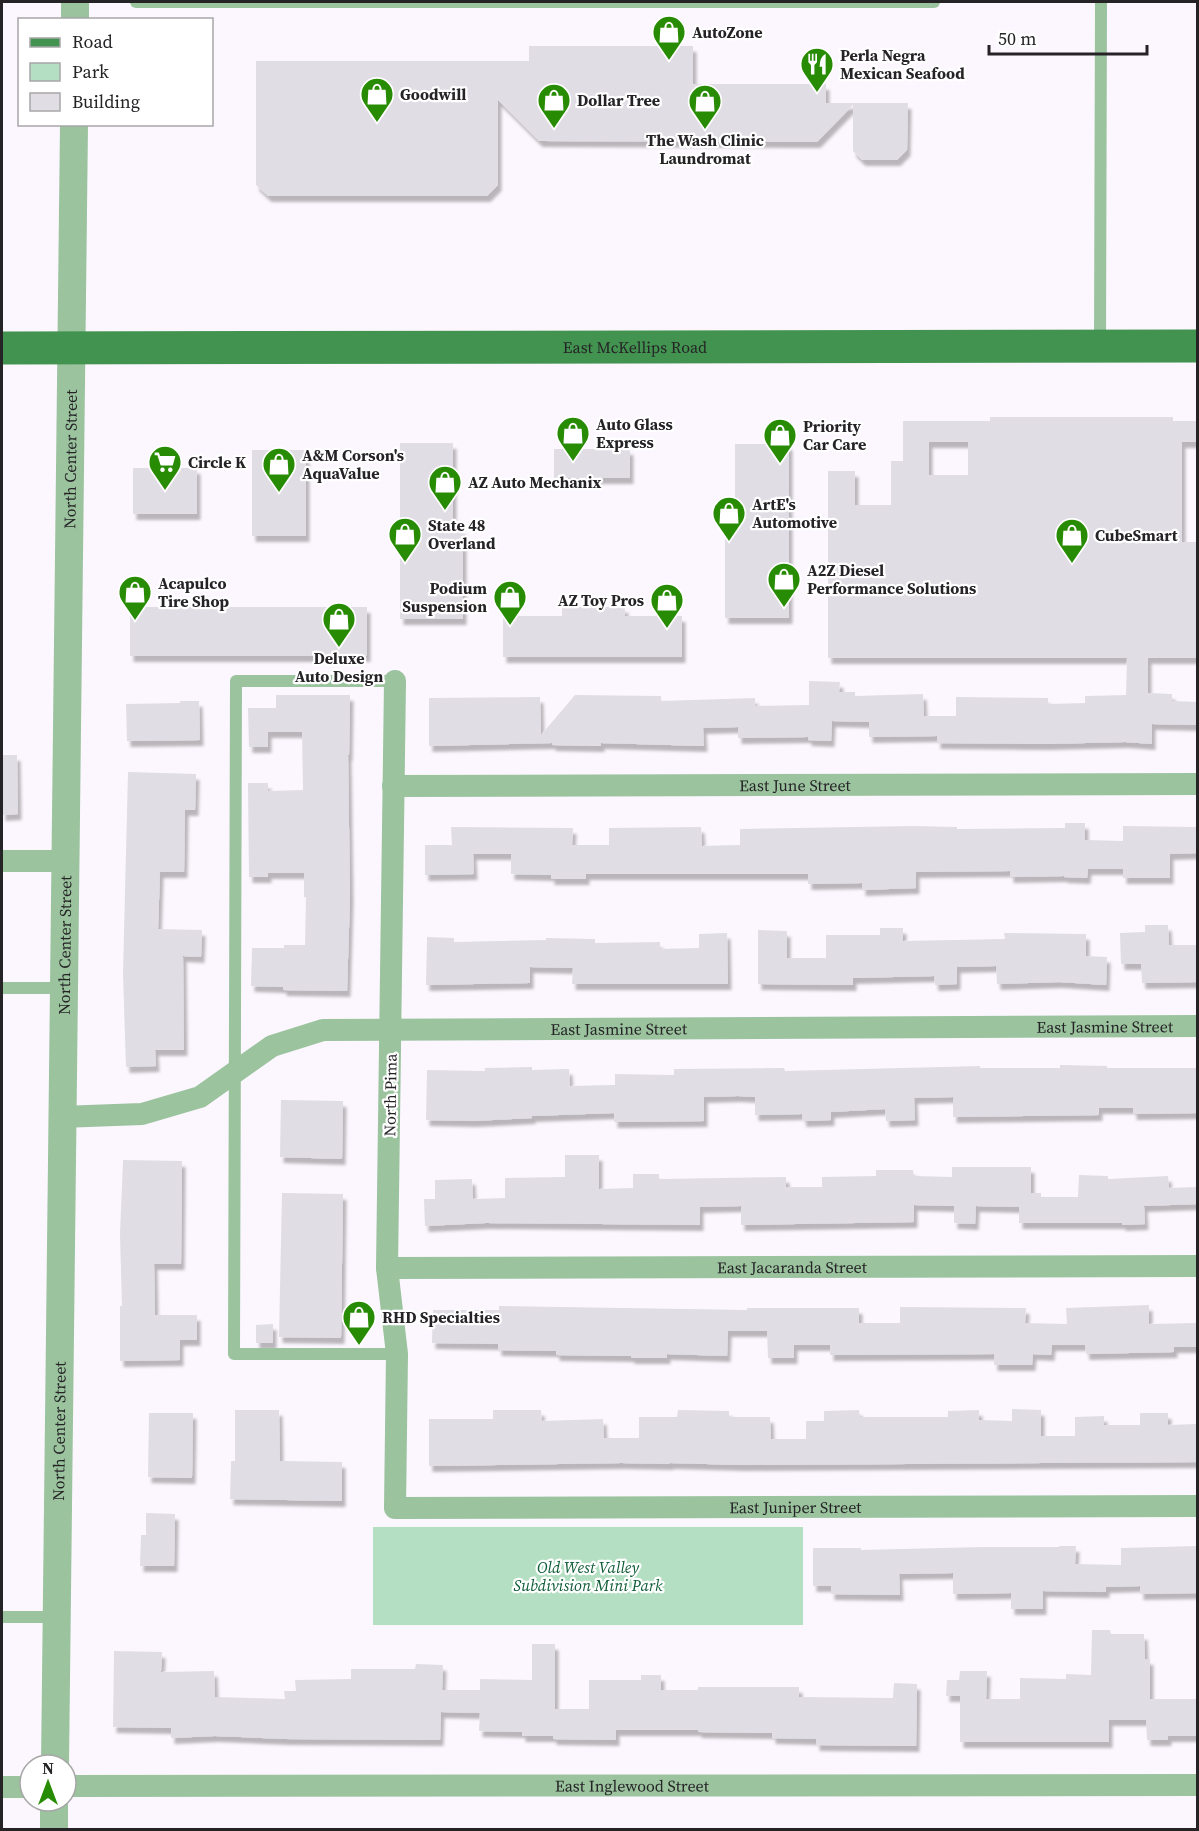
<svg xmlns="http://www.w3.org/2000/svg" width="1199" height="1831" font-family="'Source Serif 4',serif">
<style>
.green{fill:#b4dfc2}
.building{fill:#e0dde5;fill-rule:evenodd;filter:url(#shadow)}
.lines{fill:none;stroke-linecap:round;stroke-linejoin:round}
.service{stroke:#9ac39e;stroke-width:12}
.minor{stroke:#9ac39e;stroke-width:22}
.tertiary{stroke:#9ac39e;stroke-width:28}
.primary{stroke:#429350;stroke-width:33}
.labels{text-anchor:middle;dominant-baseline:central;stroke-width:4.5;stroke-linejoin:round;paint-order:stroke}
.poi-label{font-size:16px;font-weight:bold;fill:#252326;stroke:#fff;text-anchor:start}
.street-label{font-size:16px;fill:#252326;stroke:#fff}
.park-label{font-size:16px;font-style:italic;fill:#0f5c36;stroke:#fff}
</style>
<defs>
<filter id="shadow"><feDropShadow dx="3.5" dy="6" stdDeviation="1.5" flood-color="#0004"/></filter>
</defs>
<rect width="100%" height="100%" fill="#fcf7fe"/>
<rect class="green" x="373" y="1527" width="430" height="98"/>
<g class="building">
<path d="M529,46H693V84H826V103H908L907,150L897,160H862L853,151V105L817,142L539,141L498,100V185L487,196H268L256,185V61H529Z"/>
<path d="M990,417H1173V421H1197V442H1182V542H1197V658H1148V693L1172,694V701L1197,702V725L1152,724V744L1125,742L1047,744L937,743V736L869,737V722L832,721L831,741L808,740V737L738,738V727L703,728L704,746L601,743V746L552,745V743L429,746V698L540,697L541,735L575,695L661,696V701L755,698V706L809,705V681L840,682L839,692H855V696L923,694L924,716H956V697L1048,698V704L1085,703V696L1126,695L1127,658H828V471H855V505H891V461H903V421H990ZM929,442H968V475H929Z"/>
<path d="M400,443H453V529H463V619H400Z"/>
<path d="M735,444H789V618H725V529H735Z"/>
<rect x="554" y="449" width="76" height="29"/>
<rect x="252" y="450" width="54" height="86"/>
<rect x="133" y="468" width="64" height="46"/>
<rect x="130" y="607" width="237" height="49"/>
<path d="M562,607H625V616H682V657H503V616H562Z"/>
<path d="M276,695H350L349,755H348L350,897L347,991L283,990V987L251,986L252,948H284V945H305L306,897H304V873H268V877H249L248,783H268V791L303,790L302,732H268V747H249L248,708H276Z"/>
<path d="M180,701H199L200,740L127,741L126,704L180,703Z"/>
<path d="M2,755H17L18,814L2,815Z"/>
<path d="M128,772L196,774L195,810H185L184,872H160L158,929L202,930L201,957L183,956L184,1050H155L156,1066L126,1067L123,973Z"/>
<path d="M1065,823H1085V840L1123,841V826L1197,827V853L1170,854V878H1123V869H1088L1087,878L1064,877V876L1010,877V871L916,872V888L862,890V883L808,884V874H586V879H551V875L511,874V854H473L474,874L425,875V845H452L451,827L573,828L572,845H609V828L701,827L702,846L740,845V829L914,826L957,827V829L1065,828Z"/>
<path d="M1145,925H1168L1169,945H1197V982L1142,983L1141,964H1121L1120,933L1145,932Z"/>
<path d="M880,928H903V941L1005,939L1004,933L1086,934V956L1107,957L1106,985L1059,982L997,984L996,966L957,967V984L935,985L934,976L853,978V985L758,984V930L787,931V958H826V935H880Z"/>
<path d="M727,933L728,984H572L573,968L530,967V983L426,985L427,937L454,938V942L546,940V938L595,939V943L660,942V949L699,948V934Z"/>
<path d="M1060,1065L1107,1066V1068H1197V1113L1133,1114V1108H1099V1115L953,1117V1097L914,1098L915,1120L886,1121L885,1109L831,1112V1120L803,1121L802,1114L755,1115V1097L738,1096L704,1097V1121L614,1122V1113L532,1116V1118L473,1121L426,1120L427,1070L485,1071V1068L532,1067V1070L569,1069L570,1086L615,1085V1074L674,1075V1069L784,1068L785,1071L980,1066V1068H1060Z"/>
<path d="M281,1100L343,1101L342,1159L280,1157Z"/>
<path d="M565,1155H599V1189L633,1188V1174H659V1179L786,1177V1187H822V1177L876,1176V1170H913L914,1176L952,1177V1167H1031V1193H1041V1197H1078L1079,1175L1108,1176V1179L1168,1176L1169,1188L1197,1187V1204L1144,1206L1145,1224L1122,1225V1223H1019V1207L976,1206L975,1224L954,1223V1206L914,1205V1222L741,1225V1206L700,1207V1225L486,1223L425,1226L424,1199H435V1180L472,1179L473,1199L505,1198V1178L565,1177Z"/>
<path d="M123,1160L182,1161L181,1264H154L155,1315H197V1340H180V1360L120,1361V1306H122L120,1234Z"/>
<path d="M282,1193L343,1194L341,1338L279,1337Z"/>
<path d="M1149,1305V1324L1197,1323V1347H1174V1352L1086,1354L1085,1345H1052L1051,1355L1033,1354L1032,1365H994V1354L830,1355V1345H794V1358H768L767,1331H728L727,1356L667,1354V1358H631V1356L556,1355V1351L498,1350V1344L432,1343L433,1310H499V1306L747,1310V1308H859V1323H900V1307L1026,1308L1025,1323L1067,1324L1066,1308Z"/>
<path d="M273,1324V1343H256V1325Z"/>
<path d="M1012,1409L1041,1410V1436H1075V1417L1104,1416V1425H1140V1413H1168V1425L1197,1424V1462L742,1465L670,1463V1464L621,1463L429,1466V1419H493V1410H541L542,1421L603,1419L604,1438H639V1417H677L678,1410L729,1411V1417H770L771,1439H806V1421H824V1411L859,1410L860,1417H948V1411L979,1410V1420L1012,1421Z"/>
<path d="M235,1410H279L280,1461L342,1462V1501L230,1499L231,1461H235Z"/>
<path d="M149,1413H193L192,1478L148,1477Z"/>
<path d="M146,1513L175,1514L174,1566H140L141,1535H146Z"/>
<path d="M1059,1546H1076L1075,1564L1121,1565V1548L1197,1546V1593L1140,1594V1586L1106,1587V1592L1043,1591V1609H1011V1593L953,1594V1573L899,1574L900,1595L831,1594V1586H813V1548H861V1550L983,1547H1059Z"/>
<path d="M1092,1630H1110L1111,1634H1144L1145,1659H1150V1699H1197V1736H1168V1740H1147L1146,1720H1109V1742H960V1696H946L947,1680H959L960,1671H987L986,1699H1020V1678L1066,1679V1674L1091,1675Z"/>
<path d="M532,1644H555V1709H589V1680H641V1675H661V1690H698V1687H799V1697L893,1698L894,1683L917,1684L916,1746L816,1745V1739L772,1738V1733L698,1732V1730H616V1740L553,1739V1736H522V1732L479,1731L480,1713L441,1712L440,1740L286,1739L215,1736L171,1738V1728L113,1727L114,1651L162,1652L161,1672L214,1671L215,1697L285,1699L284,1691H296L295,1680L351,1679V1669H415L416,1664L443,1665L442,1690H480V1679L532,1680Z"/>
</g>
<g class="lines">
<g class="service">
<path d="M136,2H934"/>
<path d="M1100,345L1101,2"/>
<path d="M395,681H236L234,1354H397"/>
<path d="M2,988H62"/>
<path d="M2,1617H56"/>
</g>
<g class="minor">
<path id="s1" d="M395,681L387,1268L397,1354L395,1508L1198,1506"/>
<path id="s2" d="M393,786L1198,784"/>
<path d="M2,861H64"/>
<path id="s3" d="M61,1117L142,1114L200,1097L272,1046L323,1030L1198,1026"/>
<path id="s4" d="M387,1268L1198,1266"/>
<path id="s5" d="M66,1786L1198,1785"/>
<path d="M2,1787H30"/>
</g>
<g class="tertiary">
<path d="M75,20V2"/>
<path id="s6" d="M55,1765L74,124"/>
<path d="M54,1830V1801"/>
</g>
<path class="primary" id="s7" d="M2,348L1198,346"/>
</g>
<defs>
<symbol id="shop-pin" viewBox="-11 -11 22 30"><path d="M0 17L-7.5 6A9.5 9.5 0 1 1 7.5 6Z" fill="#278c03" stroke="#fff"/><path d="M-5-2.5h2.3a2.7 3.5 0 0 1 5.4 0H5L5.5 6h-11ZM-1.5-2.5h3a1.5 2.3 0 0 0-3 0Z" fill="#fff"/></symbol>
<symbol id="restaurant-pin" viewBox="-11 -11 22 30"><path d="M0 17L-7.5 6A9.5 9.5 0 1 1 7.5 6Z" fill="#278c03" stroke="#fff"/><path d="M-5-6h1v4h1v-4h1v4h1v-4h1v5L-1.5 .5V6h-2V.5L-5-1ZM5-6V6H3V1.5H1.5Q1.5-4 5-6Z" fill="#fff"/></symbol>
<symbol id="supermarket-pin" viewBox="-11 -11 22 30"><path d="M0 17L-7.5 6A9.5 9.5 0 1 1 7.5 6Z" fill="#278c03" stroke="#fff"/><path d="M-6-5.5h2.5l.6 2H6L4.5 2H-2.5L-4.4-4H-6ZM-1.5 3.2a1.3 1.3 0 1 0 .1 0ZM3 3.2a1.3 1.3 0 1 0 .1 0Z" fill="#fff"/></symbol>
</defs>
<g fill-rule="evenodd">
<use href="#shop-pin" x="650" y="13" width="38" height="52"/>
<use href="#restaurant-pin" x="798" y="45" width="38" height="52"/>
<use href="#shop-pin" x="358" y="75" width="38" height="52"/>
<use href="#shop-pin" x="535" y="81" width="38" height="52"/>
<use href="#shop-pin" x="686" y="82" width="38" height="52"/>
<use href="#shop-pin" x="554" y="414" width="38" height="52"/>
<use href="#shop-pin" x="761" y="416" width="38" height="52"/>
<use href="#supermarket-pin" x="146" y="443" width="38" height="52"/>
<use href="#shop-pin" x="260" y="445" width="38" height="52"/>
<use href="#shop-pin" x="426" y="463" width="38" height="52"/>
<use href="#shop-pin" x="710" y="494" width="38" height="52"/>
<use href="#shop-pin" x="386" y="515" width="38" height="52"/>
<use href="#shop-pin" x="1053" y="516" width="38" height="52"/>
<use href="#shop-pin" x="765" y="560" width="38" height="52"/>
<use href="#shop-pin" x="116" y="573" width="38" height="52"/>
<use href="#shop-pin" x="491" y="578" width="38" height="52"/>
<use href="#shop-pin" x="648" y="581" width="38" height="52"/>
<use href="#shop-pin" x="320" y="600" width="38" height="52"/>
<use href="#shop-pin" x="340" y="1298" width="38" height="52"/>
</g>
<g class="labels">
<g class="poi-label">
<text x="692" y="32">AutoZone</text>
<text x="840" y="55">Perla Negra<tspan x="840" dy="18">Mexican Seafood</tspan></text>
<text x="400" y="94">Goodwill</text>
<text x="577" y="100">Dollar Tree</text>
<text x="705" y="140" text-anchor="middle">The Wash Clinic<tspan x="705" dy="18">Laundromat</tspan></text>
<text x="596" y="424">Auto Glass<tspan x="596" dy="18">Express</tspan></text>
<text x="803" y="426">Priority<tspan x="803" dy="18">Car Care</tspan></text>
<text x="302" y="455">A&amp;M Corson's<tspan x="302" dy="18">AquaValue</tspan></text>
<text x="188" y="462">Circle K</text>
<text x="468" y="482">AZ Auto Mechanix</text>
<text x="752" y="504">ArtE's<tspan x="752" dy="18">Automotive</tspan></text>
<text x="428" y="525">State 48<tspan x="428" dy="18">Overland</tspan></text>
<text x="1095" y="535">CubeSmart</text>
<text x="807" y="570">A2Z Diesel<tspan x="807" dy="18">Performance Solutions</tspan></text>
<text x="158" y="583">Acapulco<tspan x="158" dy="18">Tire Shop</tspan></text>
<text x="487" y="588" text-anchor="end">Podium<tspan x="487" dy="18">Suspension</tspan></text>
<text x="644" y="600" text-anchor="end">AZ Toy Pros</text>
<text x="339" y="658" text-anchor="middle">Deluxe<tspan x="339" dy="18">Auto Design</tspan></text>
<text x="382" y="1317">RHD Specialties</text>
</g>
<g class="street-label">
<text stroke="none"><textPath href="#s7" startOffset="633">East McKellips Road</textPath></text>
<text stroke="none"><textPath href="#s6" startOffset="1306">North Center Street</textPath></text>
<text stroke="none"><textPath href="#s2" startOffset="402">East June Street</textPath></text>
<text stroke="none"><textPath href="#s6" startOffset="820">North Center Street</textPath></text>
<text stroke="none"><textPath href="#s3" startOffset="1065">East Jasmine Street</textPath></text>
<text stroke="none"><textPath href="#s3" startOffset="579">East Jasmine Street</textPath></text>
<text transform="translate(390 1095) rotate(-89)">North Pima</text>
<text stroke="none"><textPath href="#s4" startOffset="405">East Jacaranda Street</textPath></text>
<text stroke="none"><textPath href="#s6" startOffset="334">North Center Street</textPath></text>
<text stroke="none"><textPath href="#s1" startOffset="1228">East Juniper Street</textPath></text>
<text stroke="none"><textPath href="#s5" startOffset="566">East Inglewood Street</textPath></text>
</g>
<g class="park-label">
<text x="588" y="1567">Old West Valley<tspan x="588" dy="18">Subdivision Mini Park</tspan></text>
</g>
</g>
<rect width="1199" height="1831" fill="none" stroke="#252326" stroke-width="6"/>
<rect x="18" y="18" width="195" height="108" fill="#ffffff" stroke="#a8a7a8" stroke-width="1.5"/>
<rect x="30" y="38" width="30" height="9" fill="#429350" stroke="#a8a7a8" stroke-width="1.5"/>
<text x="72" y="48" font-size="18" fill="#252326">Road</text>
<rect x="30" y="63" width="30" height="18" fill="#b4dfc2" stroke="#a8a7a8" stroke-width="1.5"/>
<text x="72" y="78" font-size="18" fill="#252326">Park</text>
<rect x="30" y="93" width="30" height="18" fill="#e0dde5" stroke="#a8a7a8" stroke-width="1.5"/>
<text x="72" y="108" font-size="18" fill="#252326">Building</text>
<g transform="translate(48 1783)"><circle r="28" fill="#ffffff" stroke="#a8a7a8" stroke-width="1.5"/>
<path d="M0-4.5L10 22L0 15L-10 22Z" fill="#278c03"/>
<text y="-9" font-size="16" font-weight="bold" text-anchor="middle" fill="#252326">N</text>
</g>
<path d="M989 45v9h158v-9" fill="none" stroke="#252326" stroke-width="3"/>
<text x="998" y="45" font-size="18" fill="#252326" stroke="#ffffff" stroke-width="4.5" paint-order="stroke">50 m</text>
</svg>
